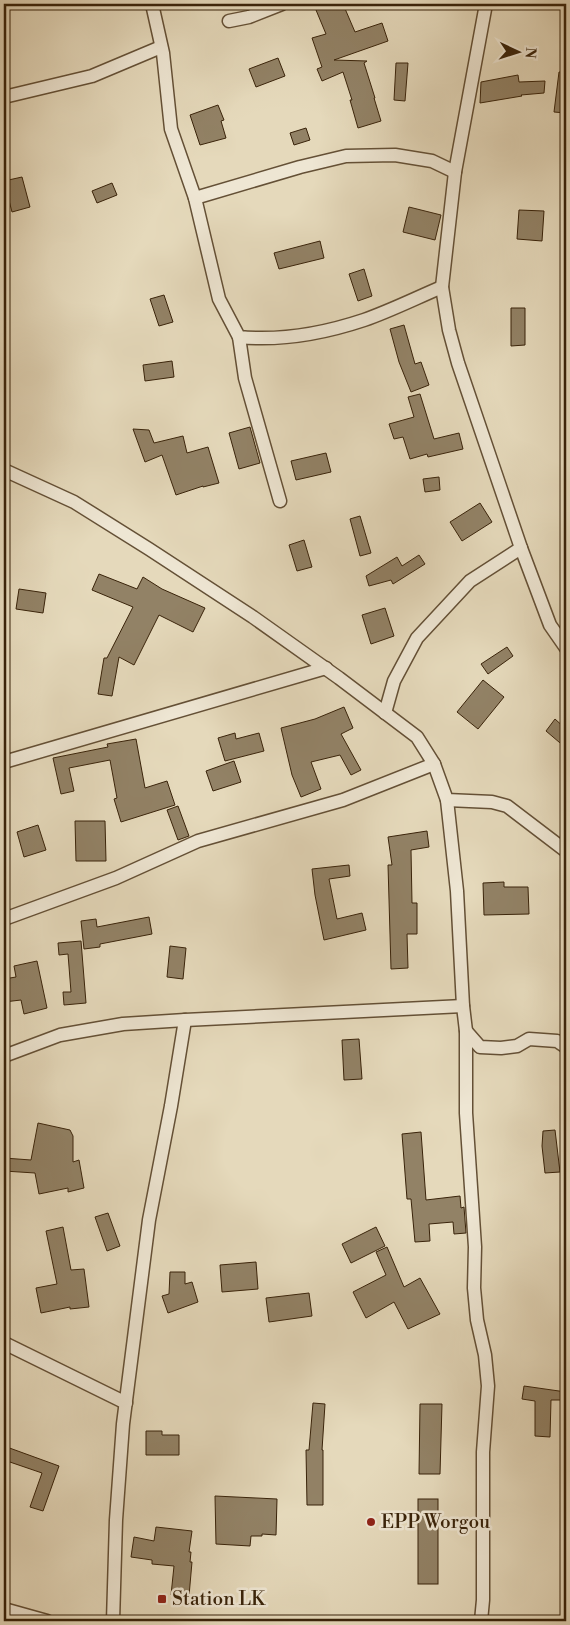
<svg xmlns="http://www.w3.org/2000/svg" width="570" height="1625" font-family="'Libre Bodoni',serif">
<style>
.building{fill:#928266;stroke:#39230a}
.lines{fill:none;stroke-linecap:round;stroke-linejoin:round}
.minor-casing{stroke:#645036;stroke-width:15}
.minor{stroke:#eee6d3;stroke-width:12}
.poi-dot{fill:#8f2418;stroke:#eee6d3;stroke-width:2}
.labels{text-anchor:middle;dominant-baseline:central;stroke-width:5;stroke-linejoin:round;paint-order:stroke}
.poi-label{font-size:19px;fill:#39230a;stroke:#eee6d3;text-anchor:start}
</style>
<rect width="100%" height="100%" fill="#e5d9bb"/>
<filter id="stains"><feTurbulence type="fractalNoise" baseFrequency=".004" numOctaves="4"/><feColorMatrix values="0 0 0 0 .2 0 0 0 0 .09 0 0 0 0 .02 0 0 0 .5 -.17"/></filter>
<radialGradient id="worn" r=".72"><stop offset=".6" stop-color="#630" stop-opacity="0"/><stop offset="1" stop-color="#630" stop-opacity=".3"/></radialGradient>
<g class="building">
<path d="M330,4H343L355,32L382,23L388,41L334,60L367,61L364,63L375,98H374L381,121L358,128L350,100H352L343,72L322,81L317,69L322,67L312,38L326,34L316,10Z"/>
<path d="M278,58L285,76L256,87L249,69Z"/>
<path d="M396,63H408L405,101L394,100Z"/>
<path d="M559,72H566V113L554,112Z"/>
<path d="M518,75L519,82L545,81L544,93L521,95L522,96L480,103L481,82Z"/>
<path d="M218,105L224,120L221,121L226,138L200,145L190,115Z"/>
<path d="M306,128L310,140L294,145L290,133Z"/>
<path d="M22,177L30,207L12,212L4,181Z"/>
<path d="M112,183L117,195L97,203L92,191Z"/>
<path d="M409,207L441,215L435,240L403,232Z"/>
<path d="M519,210L544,211L542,241L517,239Z"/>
<path d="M320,241L324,258L279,269L274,253Z"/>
<path d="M364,269L372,296L358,301L349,274Z"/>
<path d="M164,295L173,322L159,326L150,299Z"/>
<path d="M511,308H525V345L511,346Z"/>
<path d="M404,325L415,364L421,362L429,385L411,392L399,362L390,329Z"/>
<path d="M172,361L174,377L145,381L143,365Z"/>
<path d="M420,394L434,439L459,433L463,449L428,457L427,454L410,459L403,437L394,439L389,424L414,417L408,397Z"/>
<path d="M250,427L260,463L239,469L229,433Z"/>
<path d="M133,429L149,430L154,443L183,436L187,453L208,447L219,483L203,487V486L176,495L162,455L145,462Z"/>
<path d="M326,453L331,472L296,480L291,461Z"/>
<path d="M439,477L440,490L425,492L423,479Z"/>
<path d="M480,503L492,522L462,541L450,522Z"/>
<path d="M360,516L371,553L360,556L350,519Z"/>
<path d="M304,540L312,567L297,571L289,545Z"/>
<path d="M419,555L425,564L393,584L391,580L369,586L366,576L397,557L402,566Z"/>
<path d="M99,574L137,589L143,577L162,589L205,608L193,632L159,615L134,665L119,657L112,696L98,694L104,658H107L133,607L92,590Z"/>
<path d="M19,589L46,593L43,613L16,609Z"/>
<path d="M385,608L394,636L371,644L362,615Z"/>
<path d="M507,647L513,656L488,674L481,664Z"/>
<path d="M483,680L504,697L478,729L457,712Z"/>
<path d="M344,707L353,728L341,734L361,770L351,775L340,755L311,762L321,789L301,797L292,775L281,728L315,719Z"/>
<path d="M555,719L566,729V748L546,731Z"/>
<path d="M235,733L236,739L259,733L264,751L225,761L218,738Z"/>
<path d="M136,739L145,788L167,781L175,805L121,822L114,799L117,798L110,760L69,768L74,791L61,794L53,758L108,747L107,744Z"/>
<path d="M234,761L241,782L213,791L206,771Z"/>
<path d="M178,806L189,836L178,840L167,810Z"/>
<path d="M75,821H105L106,861H76Z"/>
<path d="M38,825L46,850L24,857L17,832Z"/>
<path d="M427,831L429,847L411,850L412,903H417V934H407L408,968L391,969L388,865H392L388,837Z"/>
<path d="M349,865L350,876L329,879L337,919L362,913L366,930L324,940L315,895L312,869Z"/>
<path d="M504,882V887H528L529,914L484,915L483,883Z"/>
<path d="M149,917L152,934L100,944V947L84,949L81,921L96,919L97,927Z"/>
<path d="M81,941L86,1003L64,1005L63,992H71L68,954L59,955L58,943Z"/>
<path d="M170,946L186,948L183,979L167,977Z"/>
<path d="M37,961L47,1008L24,1014L21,1000L4,1002V979L16,977L14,966Z"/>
<path d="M359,1039L362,1079L344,1080L342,1040Z"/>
<path d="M38,1123L70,1130L73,1136V1162L79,1160L84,1188L68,1192V1188L39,1194L35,1173L4,1171V1158L31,1160Z"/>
<path d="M555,1130L560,1172L545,1173L542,1146L543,1131Z"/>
<path d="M421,1132L426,1200L460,1196L461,1208L464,1207L466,1233L454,1234L453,1222L429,1224L430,1241L415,1242L411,1199H407L402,1134Z"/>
<path d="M108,1213L120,1246L107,1251L95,1217Z"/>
<path d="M63,1227L71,1270L84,1269L89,1307L70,1309V1307L41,1313L36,1288L57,1284L46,1231Z"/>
<path d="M376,1227L385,1246L351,1263L342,1244Z"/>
<path d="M387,1247L404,1287L420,1278L440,1314L408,1329L394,1302L366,1318L353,1292L386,1275L376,1252Z"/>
<path d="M256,1262L258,1289L222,1292L220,1265Z"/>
<path d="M170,1272H185V1284L192,1282L198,1302L168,1313L162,1296L169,1294Z"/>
<path d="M309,1293L312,1316L269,1322L266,1298Z"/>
<path d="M524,1386L566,1392V1400H551L550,1437L535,1436V1401L522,1399Z"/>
<path d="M313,1403L325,1404L322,1450H323V1505H307L306,1450H309Z"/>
<path d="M420,1404H442L440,1474H419Z"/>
<path d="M146,1431H162V1435H179V1455H146Z"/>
<path d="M4,1446L59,1466L43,1511L30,1507L42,1473L4,1460Z"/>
<path d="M215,1496L277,1499L276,1535L262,1534V1536H251L250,1546L216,1544Z"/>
<rect x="418" y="1499" width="20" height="85"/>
<path d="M156,1527L192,1531L189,1552H191L190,1562H192L189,1596L171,1595L174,1566L152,1564V1560L131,1557L134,1537L154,1541Z"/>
</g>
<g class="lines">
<defs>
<g id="minor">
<path d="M152,4L163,53L171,129L195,198L219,299L239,337C280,341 325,333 364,320C390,311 416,298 442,287"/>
<path d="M486,4L455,172L442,287L449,330L458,363L521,548L550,625L566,648"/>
<path d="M229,21L249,17L282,4"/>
<path d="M4,97L92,76L161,47"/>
<path d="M195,198L300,167L346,156L395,155L432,161L455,172"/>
<path d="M239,337L245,378L280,501"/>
<path d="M4,470L74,502L149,549L253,617L339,678L417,737L434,764L447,800L492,802L507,806L566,851"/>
<path d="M385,713L394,681L417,638L470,581L521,548"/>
<path d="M4,762L326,668"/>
<path d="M447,800L457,891L463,1006L466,1031V1113L475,1247L474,1288L477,1320L485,1355L488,1386L483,1452V1600L481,1621"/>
<path d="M4,919L116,878L198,841L343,800L434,764"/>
<path d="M466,1031L480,1047L501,1048L517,1046L529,1039L557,1041L566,1047"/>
<path d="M4,1056L60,1035L123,1024L185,1020L463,1006"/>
<path d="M4,1343L126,1403"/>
<path d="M4,1609L47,1621"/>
<path d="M113,1621L116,1520L123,1424L149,1220L171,1106L185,1020"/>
</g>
</defs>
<use href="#minor" class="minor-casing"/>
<use href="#minor" class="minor"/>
</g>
<g class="poi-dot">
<circle cx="371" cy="1522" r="5"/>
<rect x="157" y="1594" width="10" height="10" rx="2.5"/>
</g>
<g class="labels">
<g class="poi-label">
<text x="381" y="1522">EPP Worgou</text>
<text x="172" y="1599">Station LK</text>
</g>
</g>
<rect width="570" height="1625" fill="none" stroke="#e5d9bb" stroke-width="20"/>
<rect x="5" y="5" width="560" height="1615" fill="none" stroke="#39230a" stroke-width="2.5"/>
<rect x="10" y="10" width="550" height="1605" fill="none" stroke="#39230a"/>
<g transform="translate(518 52) rotate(94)" stroke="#eee6d3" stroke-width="4" paint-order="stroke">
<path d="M0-4L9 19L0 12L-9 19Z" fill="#39230a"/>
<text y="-8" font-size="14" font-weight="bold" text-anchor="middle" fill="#39230a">N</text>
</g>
<rect width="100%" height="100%" filter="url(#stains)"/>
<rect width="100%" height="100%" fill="url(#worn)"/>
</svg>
